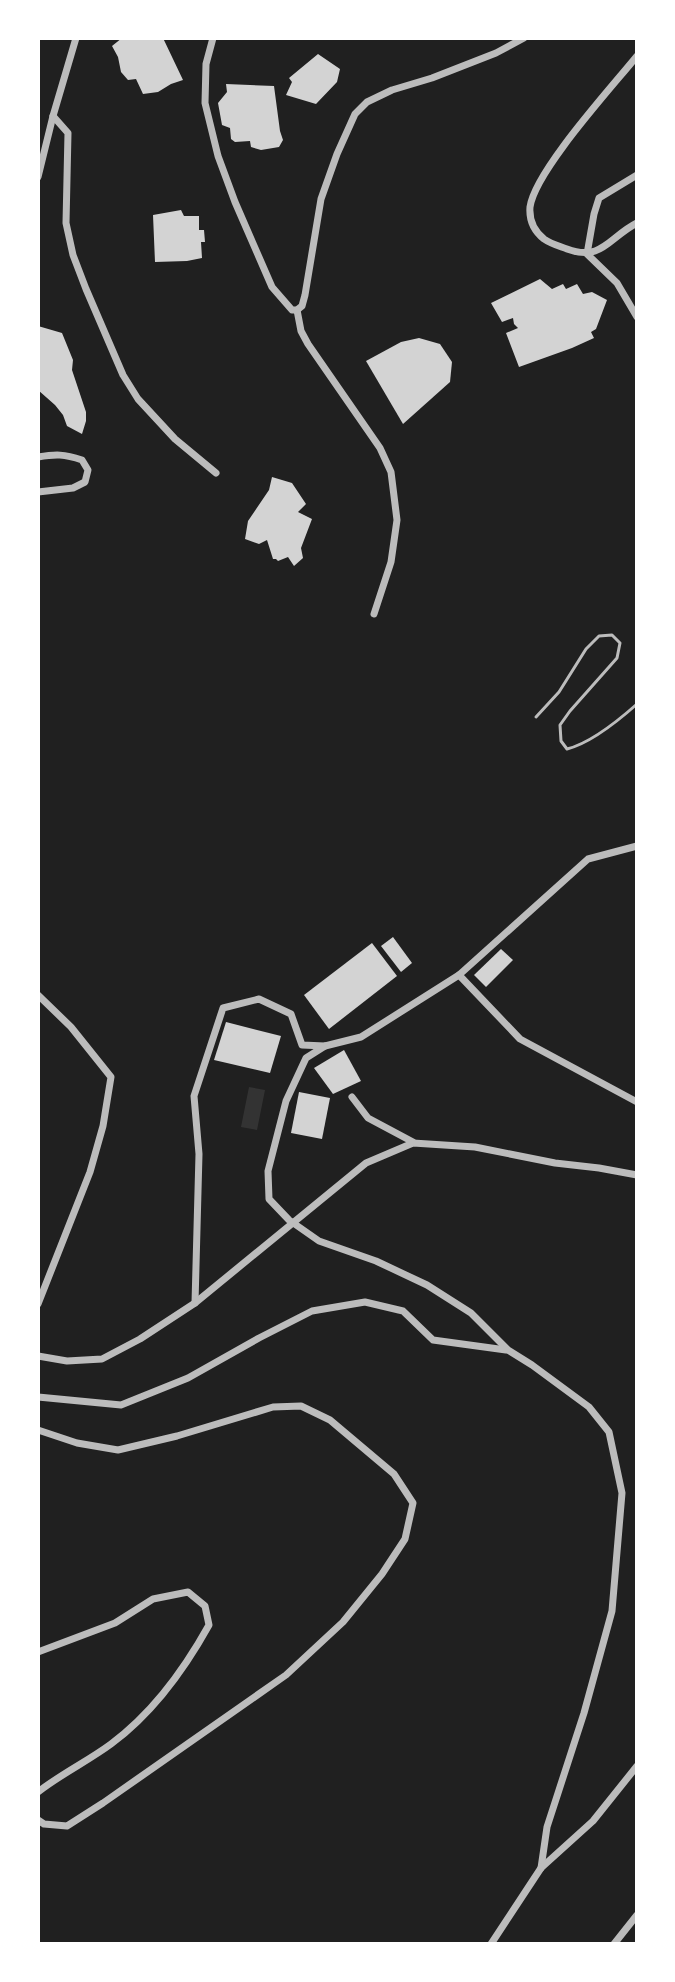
<svg xmlns="http://www.w3.org/2000/svg" width="675" height="1982" font-family="'Work Sans',sans-serif">
<style>
.green{fill:#202020}
.water{fill:#333}
.building{fill:#d3d3d3}
.lines{fill:none;stroke-linecap:round;stroke-linejoin:round}
.service{stroke:#bcbcbc;stroke-width:3}
.minor{stroke:#bcbcbc;stroke-width:7}
</style>
<rect width="100%" height="100%" fill="#111"/>
<rect class="green" x="38" y="38" width="599" height="1906"/>
<path class="water" d="M249,1087L265,1090L257,1130L241,1127Z"/>
<g class="building">
<path d="M122,38H163L183,80L171,84L158,92L143,94L136,79L128,80L121,72L118,57L112,46Z"/>
<path d="M318,54L340,69L337,82L316,104L286,95L292,82L289,78Z"/>
<path d="M226,84L274,86L280,131L283,140L279,147L261,150L251,147L250,141L235,142L231,139L230,128L222,125L218,103L227,92Z"/>
<path d="M181,210L184,216H199V230H204L205,242H201L202,258L187,261L155,262L153,215Z"/>
<path d="M540,279L552,289L563,284L566,289L577,284L583,294L592,292L607,300L596,329L591,332L594,338L572,348L519,367L506,333L518,328L514,324L513,318L502,322L491,303Z"/>
<path d="M38,326L62,333L73,360L72,370L86,412V421L82,434L67,426L63,415L55,405L38,390Z"/>
<path d="M419,338L440,344L452,362L450,382L403,424L366,361L401,342Z"/>
<path d="M272,477L292,483L306,504L298,512L312,519L301,548L303,558L294,566L288,557L278,561L276,559H273L267,540L259,544L245,539L248,521L269,490Z"/>
<path d="M393,937L412,963L401,972L381,946Z"/>
<path d="M372,943L397,976L329,1029L304,995Z"/>
<path d="M501,949L513,960L486,987L474,975Z"/>
<path d="M226,1022L281,1036L270,1073L214,1060Z"/>
<path d="M344,1050L361,1081L333,1094L314,1068Z"/>
<path d="M299,1092L330,1098L322,1139L291,1133Z"/>
</g>
<g class="lines">
<path class="service" d="M536,717L559,692L586,649L599,636L612,635L620,643L617,658L570,711L560,725L561,741L567,749C591,743 619,720 637,704"/>
<g class="minor">
<path d="M213,38L206,64L205,103L218,156L235,202L272,287L292,310H297L302,306L305,295L321,199L337,154L355,114L367,102L392,90L432,78L496,53L524,38"/>
<path d="M637,56C612,87 535,171 530,207C529,220 534,231 544,239C551,244 559,246 567,249C602,262 609,237 637,223"/>
<path d="M53,116L68,133L66,223L73,255L86,289L123,375L138,399L175,439L216,473"/>
<path d="M637,175L599,198L594,214L587,254L617,283L637,317"/>
<path d="M38,177L53,116L76,38"/>
<path d="M297,310L301,331L308,344L380,448L391,472L397,520L391,562L374,614"/>
<path d="M38,457C56,454 64,454 82,460L88,470L85,482L73,488L38,492"/>
<path d="M459,975L520,1039L637,1102"/>
<path d="M38,995L71,1027L111,1077L103,1126L90,1172L38,1304"/>
<path d="M325,1046L306,1058L286,1101L268,1171L269,1199L289,1220L319,1241L376,1261L427,1285L471,1313L508,1350L532,1365L589,1407L609,1432L622,1493L612,1611L584,1713L547,1827L541,1868"/>
<path d="M352,1097L368,1118L413,1142"/>
<path d="M195,1303L199,1154L194,1096L223,1008L259,999L291,1014L302,1045L325,1046L361,1037L459,975L588,859L637,846"/>
<path d="M38,1356L67,1361L102,1359L140,1339L195,1303L366,1163L413,1143L475,1147L555,1163L599,1168L637,1175"/>
<path d="M38,1397L121,1405L188,1378L259,1338L312,1311L365,1302L403,1311L433,1340L506,1350"/>
<path d="M38,1430L77,1443L118,1450L177,1436L273,1407L301,1406L330,1420L394,1474L413,1503L405,1539L382,1574L343,1622L286,1675L103,1803L67,1826L44,1824L38,1820"/>
<path d="M38,1652L115,1623L153,1599L188,1592L205,1606L209,1625C184,1670 153,1713 111,1744C88,1761 61,1774 38,1792"/>
<path d="M491,1944L541,1868L593,1821L637,1766"/>
<path d="M614,1944L637,1915"/>
</g>
</g>
<rect width="675" height="1982" fill="none" stroke="#ffffff" stroke-width="80"/>
</svg>
